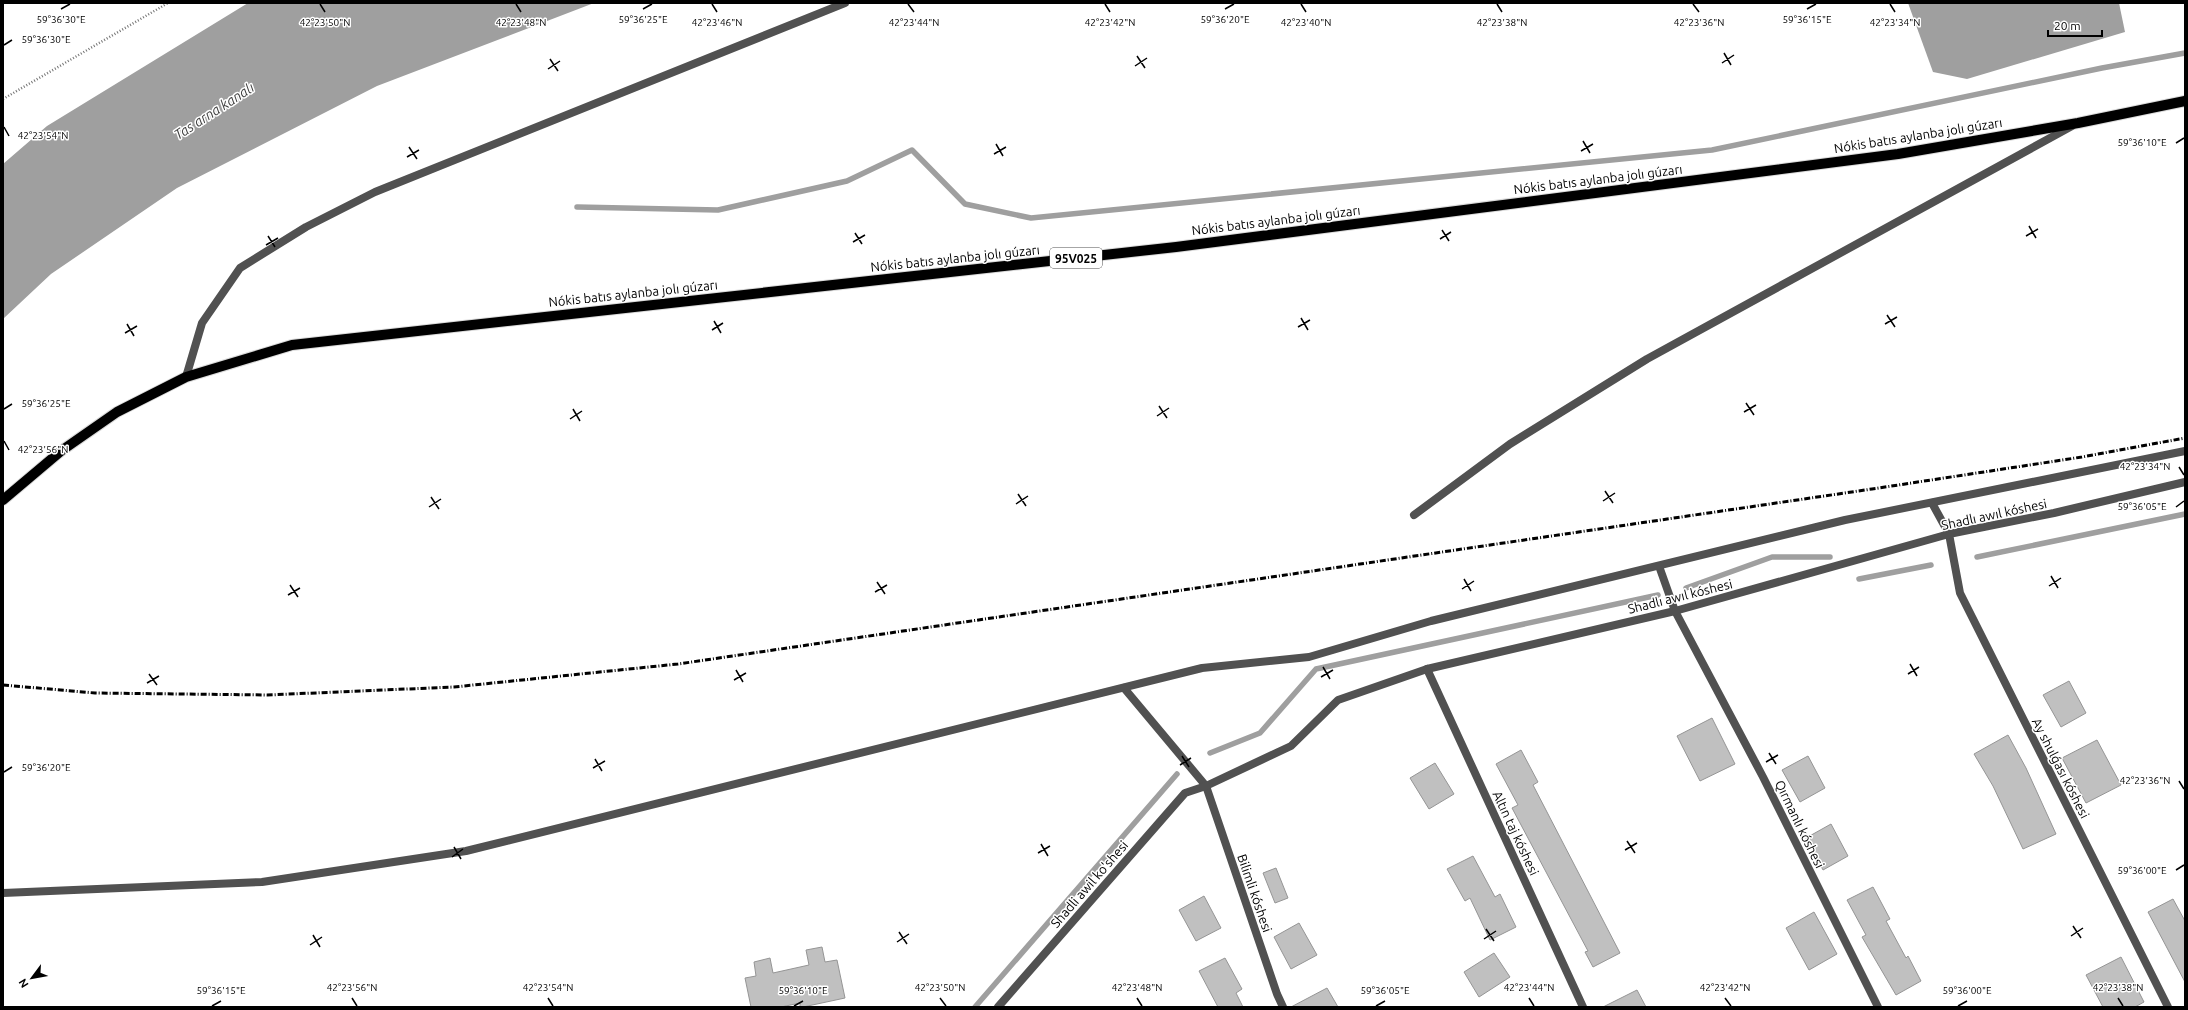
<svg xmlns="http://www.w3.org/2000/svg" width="2188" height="1010" font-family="Ubuntu,sans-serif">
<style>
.water{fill:#9f9f9f}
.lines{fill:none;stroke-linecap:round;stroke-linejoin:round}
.stream{stroke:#9f9f9f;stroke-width:5.5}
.building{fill:#c0c0c0;stroke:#959595}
.primary-casing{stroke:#dbdbdb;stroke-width:12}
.path{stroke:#737373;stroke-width:2.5;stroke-dasharray:1 2;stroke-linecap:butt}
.service{stroke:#515151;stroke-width:8}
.minor{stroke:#515151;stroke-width:8}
.primary{stroke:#000;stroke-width:10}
.rail{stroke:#000;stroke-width:3;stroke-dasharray:6 2 1 2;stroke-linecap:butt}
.ticks{fill:none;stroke:#000;stroke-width:1.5}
.labels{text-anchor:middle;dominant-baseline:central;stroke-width:3;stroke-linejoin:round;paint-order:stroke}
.shield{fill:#fff;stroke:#4c4c4c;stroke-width:1}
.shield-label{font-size:12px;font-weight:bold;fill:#000}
.street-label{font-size:13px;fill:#000;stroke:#fff}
.water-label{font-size:14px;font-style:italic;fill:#404040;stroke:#fff}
.ticks-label{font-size:10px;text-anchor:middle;fill:#000;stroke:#fff;stroke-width:3;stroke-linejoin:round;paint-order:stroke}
</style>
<rect width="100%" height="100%" fill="#fff"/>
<g class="water">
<path d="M248,3H594L377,86L177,188L51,274L3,319V164L47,126Z"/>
<path d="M1908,3H2119L2125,32L1967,79L1933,72Z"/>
</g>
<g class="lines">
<g class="stream">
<path d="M577,207L718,210L847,181L912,150L965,204L1031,218L1712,150L2102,68L2185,53"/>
<path d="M1977,557L2185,514"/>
<path d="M1859,579L1931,565"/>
<path d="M1686,588L1772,557H1830"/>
<path d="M1210,753L1260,733L1316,669L1658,595"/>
<path d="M975,1007L1177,774"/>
</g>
</g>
<g class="building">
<path d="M2069,681L2086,713L2061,727L2043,695Z"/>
<path d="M1712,718L1735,764L1700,781L1677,736Z"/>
<path d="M2008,735L2026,768L2056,834L2023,849L1993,786L1974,754Z"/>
<path d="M2097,740L2121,785L2086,803L2062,758Z"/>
<path d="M1521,750L1538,782L1533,785L1620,953L1593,967L1585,952L1588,951L1512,808L1518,805L1496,764Z"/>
<path d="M1808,756L1825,788L1800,802L1782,770Z"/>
<path d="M1435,763L1454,794L1429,809L1410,778Z"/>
<path d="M1831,824L1848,856L1823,870L1806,838Z"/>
<path d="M1473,856L1495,897L1500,894L1516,927L1490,940L1470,898L1465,901L1447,869Z"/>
<path d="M1276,868L1288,898L1275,903L1263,873Z"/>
<path d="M1873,887L1890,919L1886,921L1906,958L1908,956L1921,981L1896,995L1862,937L1866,935L1847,900Z"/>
<path d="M1204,896L1221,928L1196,941L1179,910Z"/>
<path d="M2173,899L2185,921V982L2148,912Z"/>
<path d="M1814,912L1837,954L1809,970L1786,928Z"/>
<path d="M1299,923L1317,955L1291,969L1274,937Z"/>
<path d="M822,947L825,962L837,960L845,998L803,1007H800V1003L781,1007H751L745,978L756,976L754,962L770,958L773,973L809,965L806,950Z"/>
<path d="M1494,953L1510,977L1479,997L1464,972Z"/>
<path d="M2121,957L2144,1002L2135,1007H2103L2086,975Z"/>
<path d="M1225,958L1242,989L1236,993L1243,1007H1218L1199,971Z"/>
<path d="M1327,988L1338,1007H1291Z"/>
<path d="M1637,990L1646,1007H1603Z"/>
</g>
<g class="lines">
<defs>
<path id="primary" d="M3,500L61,451L117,412L186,377L292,345L1176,247L1898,154L2078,123L2185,101"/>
</defs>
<use href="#primary" class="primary-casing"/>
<path class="path" d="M3,99L168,3"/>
<g class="service">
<path d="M186,377L202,323L240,268L306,227L375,192L845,3"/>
<path d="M1414,515L1510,444L1647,359L2072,126"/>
</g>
<g class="minor">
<path d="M1932,503L1949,534L1960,593L2168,1007"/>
<path d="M1659,566L1675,611L1763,777L1878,1007"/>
<path d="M1427,669L1583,1007"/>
<path d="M1124,688L1206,786L1277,994L1283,1007"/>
<path d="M3,893L262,882L466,851L1202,668L1309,657L1431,621L1845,520L2185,451"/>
<path d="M998,1007L1185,793L1206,786L1291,746L1338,700L1427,669L1675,611L1949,534L2054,513L2185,482"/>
</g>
<use href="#primary" class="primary"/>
<path class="rail" d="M3,685L95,693L267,695L454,687L678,664L1872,489L2082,457L2185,438"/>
</g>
<path class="ticks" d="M320,4L325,12M516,4L521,12M712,4L717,12M908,4L914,12M1105,4L1110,12M1301,4L1306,12M1497,4L1502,12M1693,4L1699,12M1890,4L1895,12M61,9L70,4M643,9L652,4M1225,9L1234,4M1807,9L1816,4M4,45L12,40M1724,53L1731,65M1137,56L1145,68M550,59L558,71M1722,63L1734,55M1135,66L1147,58M548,69L560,61M4,127L9,136M1583,141L1590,153M2176,143L2184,138M996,144L1003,156M409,147L417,159M1581,151L1593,144M994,154L1006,147M407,157L419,150M2029,226L2036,238M1442,230L1449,241M855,233L862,244M268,236L275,247M2026,236L2038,229M1440,239L1451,232M853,242L865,235M266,245L278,238M1887,315L1895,327M1301,318L1308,330M714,321L721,333M127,324L134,336M1885,324L1897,317M1298,327L1310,320M712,330L723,323M125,333L137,326M1746,403L1754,415M1159,406L1167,418M4,409L12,404M573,409L580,421M1744,412L1756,405M1157,416L1169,408M570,419L582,411M4,441L9,450M2179,467L2184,475M1605,491L1613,503M1018,494L1026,506M431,497L439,509M1603,501L1615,493M1016,504L1028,496M429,507L441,499M2176,507L2184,501M2051,576L2058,588M1464,579L1471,591M877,582L885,594M290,585L298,597M2049,586L2061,578M1462,589L1474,581M875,592L887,585M288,595L300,588M1910,664L1917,676M1323,667L1330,679M736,670L743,682M149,674L157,685M1908,674L1919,667M1321,677L1333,670M734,680L746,673M147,683L159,676M1769,753L1776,764M1182,756L1189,767M595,759L602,771M1766,762L1778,755M1180,765L1191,758M593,768L605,761M4,772L12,767M2179,781L2184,789M1627,841L1635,853M1041,844L1048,856M454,847L461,859M1625,850L1637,843M1038,853L1050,846M452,857L463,849M2176,870L2184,865M2073,926L2081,938M1486,929L1494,941M899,932L907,944M313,935L320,947M2071,936L2083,928M1484,939L1496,931M897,942L909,934M310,945L322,937M352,998L357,1006M548,998L553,1006M940,998L946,1006M1137,998L1142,1006M1529,998L1534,1006M1725,998L1731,1006M2118,998L2123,1006M212,1006L221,1001M794,1006L803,1001M1376,1006L1385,1001M1958,1006L1967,1001"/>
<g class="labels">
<rect class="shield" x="1050" y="248" width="52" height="20" rx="3"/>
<g class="shield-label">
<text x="1076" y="258">95V025</text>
</g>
<g class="street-label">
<text transform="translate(1918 135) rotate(-9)">Nókis batıs aylanba jolı gúzarı</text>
<text transform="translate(1598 179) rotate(-7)">Nókis batıs aylanba jolı gúzarı</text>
<text transform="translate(1276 220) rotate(-7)">Nókis batıs aylanba jolı gúzarı</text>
<text transform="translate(955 258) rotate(-6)">Nókis batıs aylanba jolı gúzarı</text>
<text transform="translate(633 293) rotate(-6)">Nókis batıs aylanba jolı gúzarı</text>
<text transform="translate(1994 514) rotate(-12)">Shadlı awıl kóshesi</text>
<text transform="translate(1680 596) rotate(-14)">Shadlı awıl kóshesi</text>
<text transform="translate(2061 768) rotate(63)">Ay shulǵası kóshesi</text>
<text transform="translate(1800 824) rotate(64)">Qırmanlı kóshesi</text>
<text transform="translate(1516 833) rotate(65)">Altın taj kóshesi</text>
<text transform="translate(1089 884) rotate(-49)">Shadli awil ko'shesi</text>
<text transform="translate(1255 893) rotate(71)">Bilimli kóshesi</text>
</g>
<g class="water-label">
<text transform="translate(214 111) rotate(-33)">Tas arna kanalı</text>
</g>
</g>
<g class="ticks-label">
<text x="643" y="23">59°36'25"E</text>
<text x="61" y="23">59°36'30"E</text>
<text x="1225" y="23">59°36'20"E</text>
<text x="1807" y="23">59°36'15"E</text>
<text x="521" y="26">42°23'48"N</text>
<text x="1502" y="26">42°23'38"N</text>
<text x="325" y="26">42°23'50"N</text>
<text x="717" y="26">42°23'46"N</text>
<text x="914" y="26">42°23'44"N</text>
<text x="1110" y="26">42°23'42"N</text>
<text x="1306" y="26">42°23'40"N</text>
<text x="1699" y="26">42°23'36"N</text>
<text x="1895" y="26">42°23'34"N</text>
<text x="46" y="43">59°36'30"E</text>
<text x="43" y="139">42°23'54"N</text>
<text x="2142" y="146">59°36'10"E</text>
<text x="46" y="407">59°36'25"E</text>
<text x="43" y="453">42°23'56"N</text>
<text x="2145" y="470">42°23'34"N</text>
<text x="2142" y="510">59°36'05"E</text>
<text x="46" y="771">59°36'20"E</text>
<text x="2145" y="784">42°23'36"N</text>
<text x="2142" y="874">59°36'00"E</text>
<text x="352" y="991">42°23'56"N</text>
<text x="548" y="991">42°23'54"N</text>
<text x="940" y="991">42°23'50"N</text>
<text x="1137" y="991">42°23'48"N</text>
<text x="1529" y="991">42°23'44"N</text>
<text x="1725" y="991">42°23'42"N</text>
<text x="2118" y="991">42°23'38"N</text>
<text x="221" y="994">59°36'15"E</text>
<text x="803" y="994">59°36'10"E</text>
<text x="1385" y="994">59°36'05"E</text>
<text x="1967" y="994">59°36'00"E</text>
</g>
<rect width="2188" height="1010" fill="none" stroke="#000000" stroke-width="8"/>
<g transform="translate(32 978) rotate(238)" stroke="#ffffff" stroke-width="3" paint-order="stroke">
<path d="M0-3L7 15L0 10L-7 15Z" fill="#000000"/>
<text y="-6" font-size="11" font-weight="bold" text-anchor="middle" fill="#000000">N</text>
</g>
<path d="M2048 30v6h54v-6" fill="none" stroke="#000000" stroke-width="2"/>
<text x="2054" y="30" font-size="12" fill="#000000" stroke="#ffffff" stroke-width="3" paint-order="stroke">20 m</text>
</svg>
